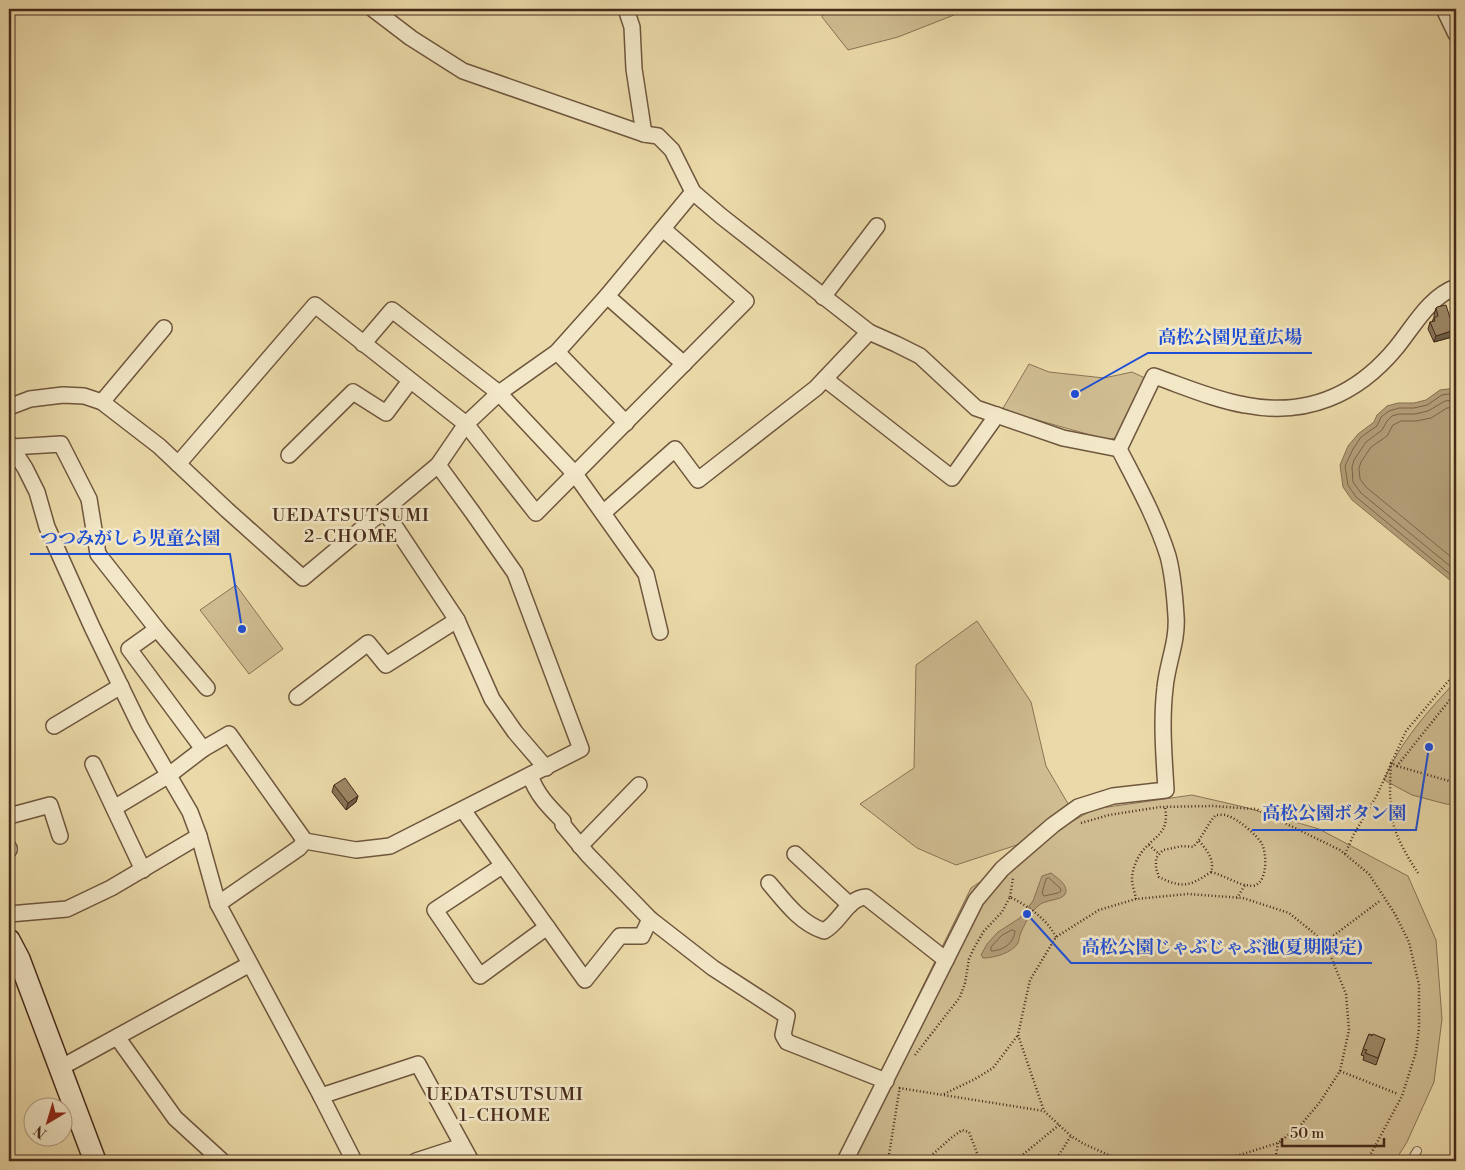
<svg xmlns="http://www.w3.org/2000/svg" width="1465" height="1170" font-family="'Libre Bodoni','Noto Serif JP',serif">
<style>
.green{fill:#cfbc91;stroke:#8a7356}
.water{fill:#b39e78;stroke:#877052}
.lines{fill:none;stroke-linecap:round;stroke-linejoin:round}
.shore{stroke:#7c6449;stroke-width:1}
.lane-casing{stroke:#6f563e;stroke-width:10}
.street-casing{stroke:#6f563e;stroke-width:18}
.secondary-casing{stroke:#462a1a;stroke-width:24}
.path{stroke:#462a1a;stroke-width:2.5;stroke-dasharray:1 2.5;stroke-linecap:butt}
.lane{stroke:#f2e7c7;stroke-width:8}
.street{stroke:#f2e7c7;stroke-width:15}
.secondary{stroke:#f2e7c7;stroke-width:21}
.wall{fill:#867356;stroke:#462a1a}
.shaded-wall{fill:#6d5e46;stroke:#462a1a}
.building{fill:#9c8664;stroke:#462a1a}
.labels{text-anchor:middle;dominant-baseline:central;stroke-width:5;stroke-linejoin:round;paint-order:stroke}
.neighbourhood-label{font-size:18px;letter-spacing:1px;fill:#462a1a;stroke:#f2e7c7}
.leader{fill:none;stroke:#1d4ed8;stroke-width:2}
.callout-dot{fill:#1d4ed8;stroke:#f2e7c7;stroke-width:2}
.callout-label{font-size:18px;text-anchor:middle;font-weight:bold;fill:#1d4ed8;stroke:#f2e7c7;stroke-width:5;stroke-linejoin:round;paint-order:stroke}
</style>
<rect width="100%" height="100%" fill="#ebdaa9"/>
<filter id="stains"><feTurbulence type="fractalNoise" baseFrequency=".004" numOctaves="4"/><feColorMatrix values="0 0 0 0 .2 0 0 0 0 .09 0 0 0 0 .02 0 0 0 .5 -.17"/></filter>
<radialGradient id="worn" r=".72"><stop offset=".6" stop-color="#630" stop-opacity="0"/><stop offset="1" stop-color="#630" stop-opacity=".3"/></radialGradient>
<g class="green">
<path d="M824,9H960L954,15L898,37L848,50L822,17Z"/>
<path d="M1029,364L1049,372L1104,378L1132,372L1145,378L1118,437L1108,440L1002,410Z"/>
<path d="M236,585L283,649L249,674L200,610Z"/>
<path d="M977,621L1031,702L1046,766L1074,814L1026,842L956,865L917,848L860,804L914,768L916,665Z"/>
<path d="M1456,681V805L1446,804L1412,795L1384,780C1400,742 1429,710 1456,681Z"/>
<path d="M1192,795L1244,807L1319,829L1408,876L1436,940L1442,1019L1434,1082L1407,1142L1395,1161H837L971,888L1049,835L1094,809Z"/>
</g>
<g class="water">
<path d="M1456,388V585L1352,500L1343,487L1340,465L1348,446L1358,434L1374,422L1377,415L1387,406L1398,403H1414L1426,400L1440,390Z"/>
<path d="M1051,873C1056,877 1070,886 1065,894C1062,901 1045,899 1038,906C1030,913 1024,925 1020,935C1019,938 1019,941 1018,943C1012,953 994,958 983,958L981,955L987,944L998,932L1020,918L1033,901L1042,876Z"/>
</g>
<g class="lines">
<g class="shore">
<path d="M1456,393L1442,395L1427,405L1414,408H1399L1389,411L1381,417L1377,426L1361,437L1353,449L1345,466L1348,485L1356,497L1456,579"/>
<path d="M1456,400L1445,401L1428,411L1415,414H1399L1392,416L1387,421L1382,430L1366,442L1354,460L1352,467L1353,482L1361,493L1456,571"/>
<path d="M1456,407L1447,408L1431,418L1416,421H1401L1393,425L1387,436L1371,447L1361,462L1359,468L1360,479L1366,487L1456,561"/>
<path d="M1049,878L1060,888L1061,891L1058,893L1044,896L1042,893L1046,879Z"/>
<path d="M1012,930L1015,931C1014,943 1003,951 991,951V947L1001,936Z"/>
</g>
<defs>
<path id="lane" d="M1411,1161L1417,1151"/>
<g id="street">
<path d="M373,9L411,38L463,71L644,134L658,136L672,150L693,192L721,216L869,332L896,344L920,356L976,408L1063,438L1119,449"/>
<path d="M626,9L632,27L634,69L644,134"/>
<path d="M1444,9L1456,34"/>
<path d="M607,296L684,364"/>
<path d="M823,297L877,226"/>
<path d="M363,344L392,310L499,393L575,474L646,574L660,632"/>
<path d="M557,352L626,423"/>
<path d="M825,379L952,478L997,415"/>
<path d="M102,402L164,328"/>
<path d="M9,407L30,399L63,395L84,396L102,402L159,446L227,510L303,578L438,465L466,424L499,393L557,352L607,296L693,192"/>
<path d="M9,443L25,468L37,492L47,527L92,627L140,726L190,812L199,836L218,904L321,1096"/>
<path d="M12,447L61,444L89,499L98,554L157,629L207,688"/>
<path d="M1119,449L1154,376C1183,386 1215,400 1245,405C1306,417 1357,395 1396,348C1414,326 1429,297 1456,287"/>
<path d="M289,455L353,392L386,413L410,381"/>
<path d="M178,464L315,305L466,424L536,513L746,301L663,229"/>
<path d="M384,510L457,620L492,699L515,732L546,768"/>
<path d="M603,513L675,449L698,480L816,388L869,332"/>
<path d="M157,629L129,649L203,749"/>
<path d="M297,697L368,643L386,665L457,620"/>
<path d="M54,726L121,686"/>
<path d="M93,764L143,870"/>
<path d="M530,775C536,794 549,807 563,821V825L588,855L650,919L713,968L787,1016L783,1035L787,1042L886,1081"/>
<path d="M114,808L169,775L203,749L229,734L305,841"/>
<path d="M463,810L585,980L620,936H642L650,919"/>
<path d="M9,816L50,805L60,836"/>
<path d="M580,846L639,785"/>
<path d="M9,848V850"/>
<path d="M795,854L850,905"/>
<path d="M502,866L435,910L480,976L547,927"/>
<path d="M769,883C785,902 800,923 824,931C840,923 847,898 866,897L946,960"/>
<path d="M218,904L299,848L305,841L356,850L390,846L581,749L515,573L473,513L438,465"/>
<path d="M9,914L67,909L111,888L199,836"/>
<path d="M117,1037L175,1118L222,1161"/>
<path d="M60,1068L250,964"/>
<path d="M354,1161L321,1096L418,1064L471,1161"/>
<path d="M416,1161L462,1146"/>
<path d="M845,1161L976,900L1002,869L1053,825L1078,807L1113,796L1166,790C1164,756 1161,722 1165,688C1167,664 1178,641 1176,616C1175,600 1172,571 1168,556C1156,518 1137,484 1119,449"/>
</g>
<path id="secondary" d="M9,940L19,959L95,1161"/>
</defs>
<use href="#lane" class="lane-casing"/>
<use href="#street" class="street-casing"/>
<use href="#secondary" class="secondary-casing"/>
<g class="path">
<path d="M1454,303L1456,311"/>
<path d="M1397,766L1456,783"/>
<path d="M1081,823L1109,815L1160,807L1213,806L1256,809L1340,850L1369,874L1395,914L1409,942L1419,985V1028L1416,1052L1402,1096L1367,1161"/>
<path d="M1199,841C1207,850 1215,860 1211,872C1223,875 1233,882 1245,885"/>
<path d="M1149,845L1159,854"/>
<path d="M1345,854L1354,834L1377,795L1406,731L1456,672"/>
<path d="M1211,872C1206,875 1201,879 1196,881C1183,888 1171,883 1159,877L1156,868V858L1163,850L1183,846L1193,847C1203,837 1207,824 1216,815C1220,815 1225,814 1228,816C1238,819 1257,835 1262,844C1267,854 1268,883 1253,886C1250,886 1248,885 1245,885L1237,898"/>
<path d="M1418,873C1408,858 1398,841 1393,823C1389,804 1390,783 1391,763L1397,766L1456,692"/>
<path d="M1010,897L1013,878"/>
<path d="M1136,899C1135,893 1132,885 1132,879C1132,871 1136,860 1141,853C1154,835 1170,835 1165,807"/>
<path d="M1325,942L1381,900"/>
<path d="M915,1055L960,997L965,983L969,959L974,948L984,931L1002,912L1010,897C1028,906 1047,919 1056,937"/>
<path d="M1340,1071L1398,1094"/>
<path d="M899,1088L1044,1111"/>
<path d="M944,1094L975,1079L993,1068L1018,1035"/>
<path d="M888,1161L900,1086"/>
<path d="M925,1161L951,1138L962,1130L969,1132L980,1161"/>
<path d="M1015,1161L1059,1125"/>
<path d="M1055,1161L1071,1136"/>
<path d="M1128,1161L1111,1156L1084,1144L1071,1136L1044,1111L1018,1035L1030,980L1056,937L1099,910L1136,899L1188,894L1243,898L1289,913L1325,942L1346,994L1349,1030L1340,1071L1320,1102L1300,1126L1278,1143L1220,1161"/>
<path d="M1275,1161L1278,1143"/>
</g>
<use href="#lane" class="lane"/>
<use href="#street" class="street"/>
<use href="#secondary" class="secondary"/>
</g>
<g class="wall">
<path d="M1436,308L1452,337L1434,342L1428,329L1430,322H1432L1434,317V315Z"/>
<path d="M334,785L358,796L356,802L346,810L332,792Z"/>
<path d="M1369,1034L1385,1039L1376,1065L1363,1060L1364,1056L1361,1055Z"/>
</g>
<g class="shaded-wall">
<path d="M1454,330L1452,337L1434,342L1436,336Z"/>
<path d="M358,796L356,802L346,810L348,803Z"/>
</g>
<g class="building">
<path d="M1446,305L1454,330L1436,336L1430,322L1435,321L1434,318L1438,316L1436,308L1437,307Z"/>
<path d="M345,778L358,796L348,803L334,785Z"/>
<path d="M1369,1034L1372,1036L1373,1034L1385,1039L1378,1058L1365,1053L1367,1050L1363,1049Z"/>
</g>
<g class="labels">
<g class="neighbourhood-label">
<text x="351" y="515">UEDATSUTSUMI<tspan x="351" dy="21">2-CHOME</tspan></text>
<text x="505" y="1094">UEDATSUTSUMI<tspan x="505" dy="21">1-CHOME</tspan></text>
</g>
</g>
<path class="leader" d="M1075 394L1148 353H1312M242 629L230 554H30M1429 747L1416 830H1252M1027 914L1071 963H1372"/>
<g class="callout-dot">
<circle cx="1075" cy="394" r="5"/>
<circle cx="242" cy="629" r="5"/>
<circle cx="1429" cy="747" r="5"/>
<circle cx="1027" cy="914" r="5"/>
</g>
<g class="callout-label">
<text x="1230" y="343">高松公園児童広場</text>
<text x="130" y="544">つつみがしら児童公園</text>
<text x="1334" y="819">高松公園ボタン園</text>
<text x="1222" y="953">高松公園じゃぶじゃぶ池(夏期限定)</text>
</g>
<rect width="1465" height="1170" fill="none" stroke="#ebdaa9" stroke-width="30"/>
<rect x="10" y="10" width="1445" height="1150" fill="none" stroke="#462a1a" stroke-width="2.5"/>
<rect x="15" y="15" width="1435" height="1140" fill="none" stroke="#462a1a"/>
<g transform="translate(48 1122) rotate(218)"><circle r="24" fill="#f2e7c7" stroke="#ad9b82"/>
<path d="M0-4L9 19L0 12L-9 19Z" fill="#8f2418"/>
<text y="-8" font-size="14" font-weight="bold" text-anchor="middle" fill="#462a1a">N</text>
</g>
<path d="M1282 1138v8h102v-8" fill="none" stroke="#462a1a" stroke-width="2.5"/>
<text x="1290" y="1138" font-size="15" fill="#462a1a" stroke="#f2e7c7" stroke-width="4" paint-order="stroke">50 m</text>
<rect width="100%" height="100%" filter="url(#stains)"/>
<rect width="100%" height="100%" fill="url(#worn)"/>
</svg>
